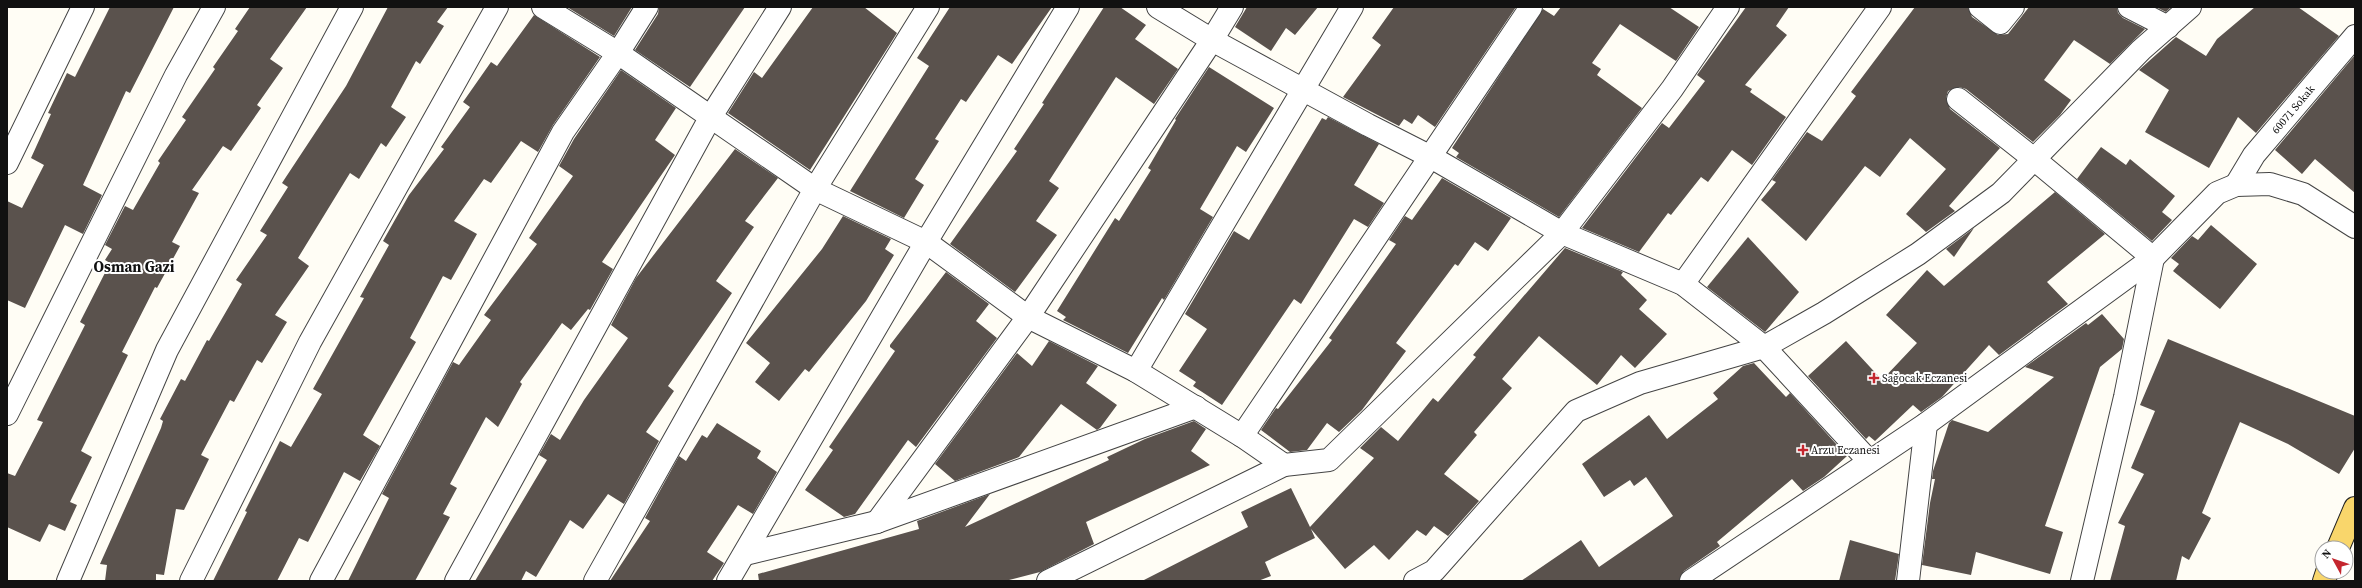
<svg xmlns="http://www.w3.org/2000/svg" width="2362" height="588" font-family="'Source Serif 4',serif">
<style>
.building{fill:#5a524d}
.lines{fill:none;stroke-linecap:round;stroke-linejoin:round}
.minor-casing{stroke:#444;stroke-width:24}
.major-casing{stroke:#222;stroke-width:24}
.minor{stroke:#fff;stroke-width:22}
.major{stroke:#f9d66b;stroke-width:22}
.poi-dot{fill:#c4262e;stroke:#fff;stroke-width:1.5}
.labels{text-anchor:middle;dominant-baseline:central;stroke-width:4;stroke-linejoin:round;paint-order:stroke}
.street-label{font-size:11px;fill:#111;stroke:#fff}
.poi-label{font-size:11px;fill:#111;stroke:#fff;text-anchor:start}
.district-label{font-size:15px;font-weight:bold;fill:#111;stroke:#fff}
</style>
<rect width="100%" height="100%" fill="#fffdf5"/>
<g class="building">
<path d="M110,7H174L130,93L126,91L83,185L102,195L83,234L65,225L25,308L7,300V201L22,208L44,165L31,158L51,114L48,113L67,73L75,77Z"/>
<path d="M250,7H307L270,59L283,68L257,105L261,108L231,151L223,146L192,190L199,193L172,242L180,246L157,288L155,287L122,352L128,355L81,451L92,457L70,502L77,505L65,531L49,524L40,542L7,527V473L15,476L43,422L37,420L85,325L80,322L110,263L105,260L112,249L105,245L125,206L133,210L160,163L158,161L186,120L182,117L215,69L213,67L238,31L235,29Z"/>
<path d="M388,7H448L437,22L444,26L420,64L416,61L391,107L406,117L386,147L381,143L359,179L350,173L298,258L309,266L275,315L287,322L262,363L257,360L234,402L230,400L201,455L209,459L184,510L176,509L164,575L156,574V581H105L107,565L100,564L161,428L163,421L160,419L181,379L185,381L207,340L209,341L242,284L236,280L267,235L260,231L288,187L282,183L346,86Z"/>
<path d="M567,7H632L614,36Z"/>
<path d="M659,7H745L690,87L635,50L658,14Z"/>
<path d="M813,7H864L897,33L810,170L728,113L754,72L762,78Z"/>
<path d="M950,7H1052L1012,64L998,55L966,102L961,99L935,139L939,141L915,179L924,185L904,218L850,191L929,66L917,58Z"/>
<path d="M1104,7H1120L1146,25L1135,39L1178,69L1154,104L1116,77L1049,181L1059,188L1036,221L1057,235L1015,292L950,244L1017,151L1014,149L1044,104L1042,103Z"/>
<path d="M1247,7H1318L1295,35L1286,28L1271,51L1235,27Z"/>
<path d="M1394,7H1516L1435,127L1418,115L1412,124L1404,119L1399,126L1343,97L1381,45L1372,38Z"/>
<path d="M1561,7H1669L1699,27L1676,61L1620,24L1592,63L1601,69L1597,75L1642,108L1559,217L1456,157L1459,153L1452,148L1543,9L1554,16Z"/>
<path d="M1746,7H1789L1776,26L1787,35L1745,85L1752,89L1750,92L1786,117L1752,165L1732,150L1708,182L1701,177L1671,215L1668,213L1639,252L1582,228L1662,123L1669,128L1705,81L1697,75Z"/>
<path d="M1915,7H1968L1972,17L1998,35L2008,34L2029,7H2117L2118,13L2123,18L2145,29L2110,64L2074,40L2044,80L2071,100L2060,115L2033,142L1966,89L1959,87L1948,91L1946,98L1950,109L2000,148L1949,206L1955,211L1926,232L1906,214L1946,169L1910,138L1880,177L1865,166L1806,241L1761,200L1776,182L1772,180L1807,132L1822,141L1856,96L1851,92Z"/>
<path d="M2156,7H2171L2166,12Z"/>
<path d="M2255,7H2298L2339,36L2256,133L2238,117L2209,168L2145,132L2169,90L2139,70L2176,37L2206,56L2217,39Z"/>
<path d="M534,15L600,57L553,125L538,152L521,141L491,183L484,179L454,221L477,234L451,280L443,276L410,338L416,342L363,435L380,446L360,481L344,472L308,542L299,538L277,581H213L247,512L245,511L280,441L291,447L322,394L313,389L364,298L360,297L389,245L383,241L409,195L444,149L441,147L470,107L463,102L491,62L497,66Z"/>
<path d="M2355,55V193L2315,159L2302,174L2275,150Z"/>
<path d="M1209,67L1274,108L1246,152L1237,146L1200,209L1213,217L1164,300L1162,298L1128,353L1063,320L1066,317L1057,311L1115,218L1119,221L1151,170L1148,168L1176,120L1175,119Z"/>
<path d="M621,70L676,108L655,140L675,155L602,262L613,269L590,310L588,309L571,330L562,323L520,382L522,384L498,427L486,417L450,484L457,488L443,514L450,517L415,581H348L389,498L382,494L453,362L459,365L491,320L484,315L537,244L529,238L573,176L559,166L574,139Z"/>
<path d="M1328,117L1379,144L1354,185L1384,203L1368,227L1354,219L1301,304L1294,299L1222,405L1193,386L1196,382L1179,371L1207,329L1185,314L1234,231L1249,240L1322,118L1326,120Z"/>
<path d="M2101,147L2126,165L2130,159L2175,196L2162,212L2172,220L2152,241L2077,179Z"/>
<path d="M735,149L778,178L745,221L754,227L716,281L732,293L668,386L674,391L646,432L659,441L624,504L608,494L583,529L570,520L536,577L526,571L521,581H475L547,460L539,455L551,434L560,440L584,400L628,338L611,325L636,278Z"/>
<path d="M1442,178L1511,218L1488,251L1475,242L1458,266L1455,264L1396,343L1406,351L1362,410L1339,432L1327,423L1307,450L1290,452L1261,430L1276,408L1278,409L1332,340L1329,338L1396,244L1389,240L1405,216L1412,220Z"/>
<path d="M2055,192L2105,234L2047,282L2068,304L1999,355L1989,345L1942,397L1921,412L1913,405L1875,441L1869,436L1866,439L1808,376L1846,341L1882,380L1917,343L1886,315L1927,270L1944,286Z"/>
<path d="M843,216L891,239L885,249L894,255L866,301L809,372L805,369L779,401L755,382L770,363L746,343L822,249Z"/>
<path d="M2211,225L2257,264L2220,309L2173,271L2179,264L2171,258L2192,236L2198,240Z"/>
<path d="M1974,228L1954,257L1946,249Z"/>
<path d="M1748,237L1799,292L1765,332L1707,287Z"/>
<path d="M1565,248L1623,272L1621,275L1647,300L1639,309L1667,334L1635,368L1621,355L1597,385L1539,336L1502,379L1512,388L1474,432L1477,435L1444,474L1479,501L1448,536L1434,526L1426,536L1417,530L1389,560L1374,545L1345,569L1311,529L1315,538L1265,562L1271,576L1258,581H1142L1248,527L1241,512L1291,488L1310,527L1374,458L1360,448L1381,427L1398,441L1433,398L1438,402L1476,357L1473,355Z"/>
<path d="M946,272L989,304L976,321L997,338L916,447L908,440L855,514L844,517L805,490L833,450L829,447L895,351L890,347V345Z"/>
<path d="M2102,314L2124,339L2122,349L2100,367L2045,526L2063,532L2050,574L1976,552L1971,575L1922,565L1930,503L1935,479H1932L1933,471L1949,423L1952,420L1988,432L2054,377L2025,367L2086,323L2088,325Z"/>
<path d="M2168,339L2355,416V448L2339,474L2288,444L2240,422L2202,513L2211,518L2189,560L2182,556L2176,581H2110L2125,526L2118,523L2144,474L2131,468L2155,411L2140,405Z"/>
<path d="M1049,341L1098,366L1086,383L1117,405L1100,428L1097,430L1061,404L1019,457L955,481L935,464L1017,353L1032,366Z"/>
<path d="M1754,363L1786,397L1790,393L1847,456L1824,477L1803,491L1792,479L1717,542L1720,546L1684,571L1679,581H1521L1581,540L1599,567L1673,516L1646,477L1634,486L1630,480L1604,497L1582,464L1649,415L1667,439L1718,399L1713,393L1743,366Z"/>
<path d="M1194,421L1206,429L1191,451L1210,465L1086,522L1094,544L1040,572L1005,581H759L758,574L919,529L917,521L990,494L965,527L1109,460L1107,457L1145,439Z"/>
<path d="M717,423L761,451L757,458L777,472L753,514L738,505L707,552L724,563L712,581H610L650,521L645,518L679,456L686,461L702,435L707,438Z"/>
<path d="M1850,540L1899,554L1895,581H1839Z"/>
</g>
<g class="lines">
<defs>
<g id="minor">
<path d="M543,7L618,53L815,189L926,242L1028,317L1136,371L1242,436L1284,465L1329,460L1562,233L1672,89L1728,7"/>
<path d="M1158,7L1212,40L1368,125L1431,157L1562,233L1683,284L1764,347L1869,461"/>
<path d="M1980,7L2000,23L2013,7"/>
<path d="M2129,7L2168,27"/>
<path d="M1958,99L2034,159L2153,258"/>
<path d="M7,163L83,7"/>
<path id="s1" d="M2236,185L2254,155L2355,36"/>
<path d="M1683,284L1880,7"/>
<path d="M1136,371L1352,7"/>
<path d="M7,414L176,75L214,7"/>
<path d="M1242,436L1531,7"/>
<path d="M877,522L1028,317L1212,40L1232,7"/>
<path d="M745,554L877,522L1196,407"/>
<path d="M68,581L167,350L352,7"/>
<path d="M191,581L310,342L497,7"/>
<path d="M321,581L563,132L618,53L647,7"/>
<path d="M456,581L710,118L780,7"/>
<path d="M595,581L815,189L928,7"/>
<path d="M728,581L926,242L1068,7"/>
<path d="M1048,581L1284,465"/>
<path d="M1415,581L1434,571L1576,411L1640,383L1764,347L1824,313L1918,254L2001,193L2141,50L2190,7"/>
<path d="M1691,581L1926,424L2153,258L2217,193L2236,185L2270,184L2303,194L2355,227"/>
<path d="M1908,581L1926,424"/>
<path d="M2082,581L2125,397L2153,258"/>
</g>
<g id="major">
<path d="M2338,548L2355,508"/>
<path d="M2324,581L2327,572"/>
</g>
</defs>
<use href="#minor" class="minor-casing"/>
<use href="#major" class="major-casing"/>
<use href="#minor" class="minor"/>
<use href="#major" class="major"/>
</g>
<g class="poi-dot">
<path d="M1872 372h4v4h4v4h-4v4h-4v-4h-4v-4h4z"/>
<path d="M1801 444h4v4h4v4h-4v4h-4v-4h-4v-4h4z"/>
</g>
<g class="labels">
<g class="street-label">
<text stroke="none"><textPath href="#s1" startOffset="95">60071 Sokak</textPath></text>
</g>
<g class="poi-label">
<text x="1882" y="378">Sağocak Eczanesi</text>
<text x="1811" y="450">Arzu Eczanesi</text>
</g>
<g class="district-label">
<text x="134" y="266">Osman Gazi</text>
</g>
</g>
<rect width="2362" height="588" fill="none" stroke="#111111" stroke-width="16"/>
<g transform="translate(2334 560) rotate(310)"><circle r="19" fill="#ffffff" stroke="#a0a0a0"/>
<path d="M0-3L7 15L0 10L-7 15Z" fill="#c4262e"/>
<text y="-6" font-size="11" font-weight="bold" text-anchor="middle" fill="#111111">N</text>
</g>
</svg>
